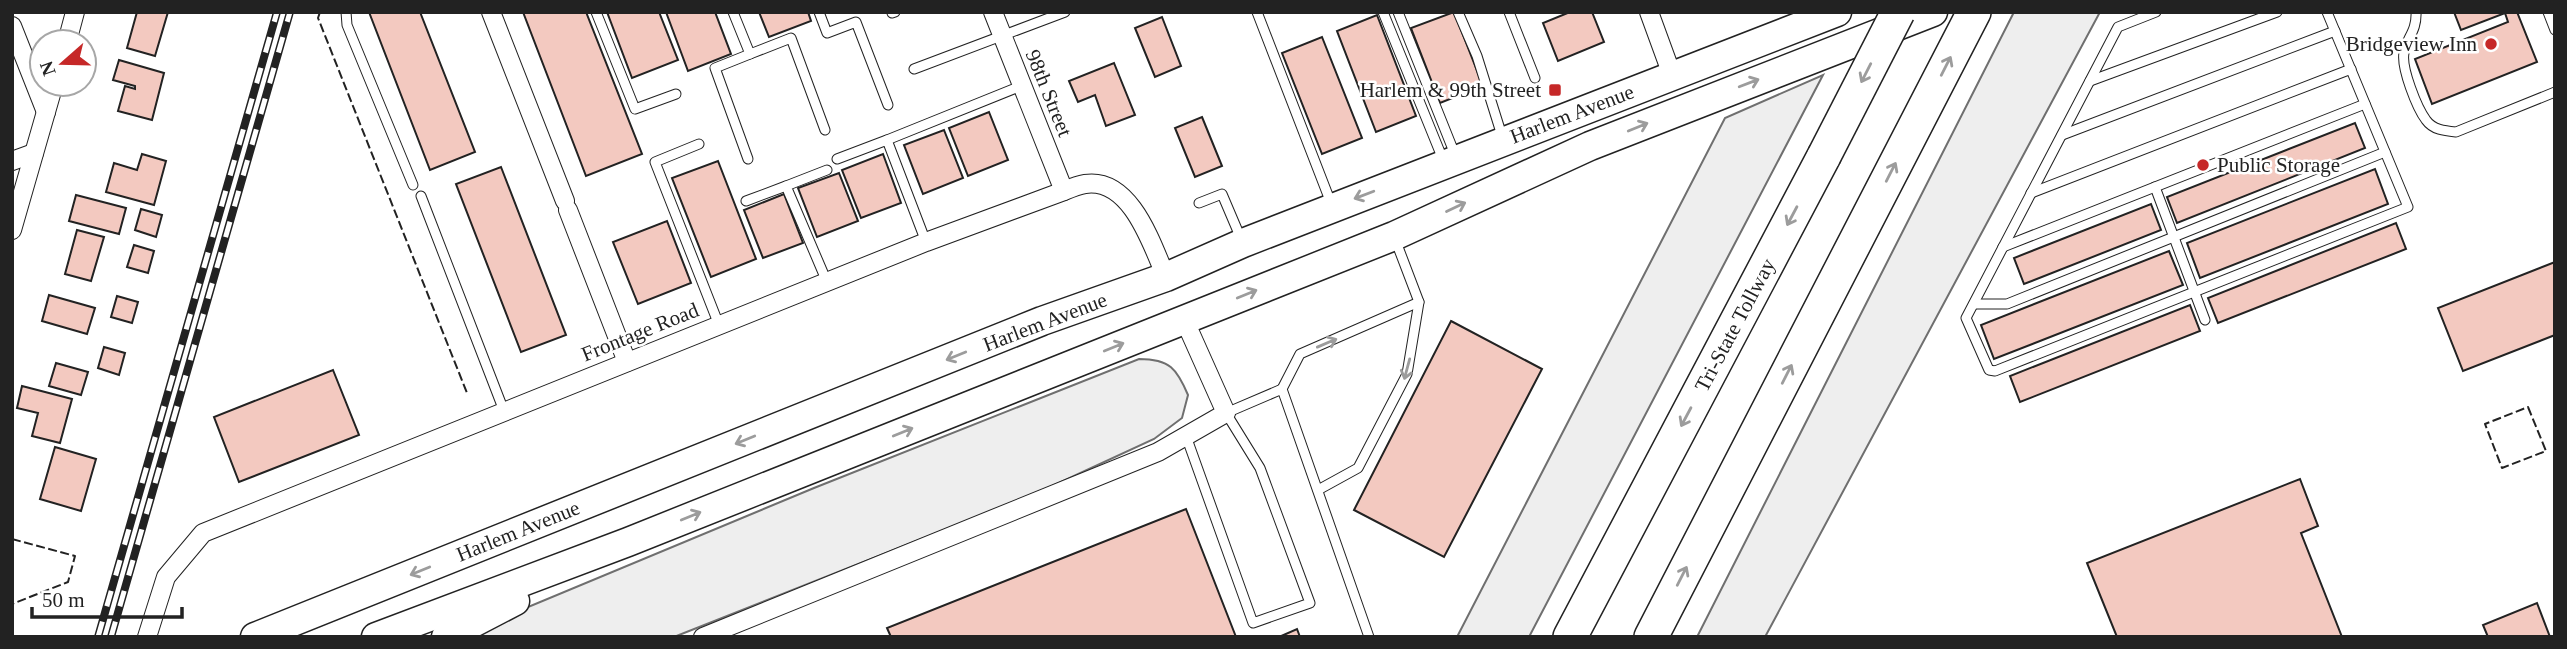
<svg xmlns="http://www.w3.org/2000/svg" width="2567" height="649" font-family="Georgia,serif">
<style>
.green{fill:#eee;stroke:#6f6f6f;stroke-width:2}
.building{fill:#f3c9c0;stroke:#222;stroke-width:2}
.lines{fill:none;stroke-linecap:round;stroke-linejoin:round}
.service-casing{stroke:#222;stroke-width:11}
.minor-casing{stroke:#222;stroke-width:20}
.primary-casing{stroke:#222;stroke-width:31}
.motorway-casing{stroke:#222;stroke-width:36}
.service{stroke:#fff;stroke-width:9}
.minor{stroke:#fff;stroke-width:18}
.primary{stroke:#fff;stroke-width:28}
.motorway{stroke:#fff;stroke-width:33}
.rail-casing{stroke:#222;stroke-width:8}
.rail{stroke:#fff;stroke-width:5;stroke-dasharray:16;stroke-linecap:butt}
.motorway-bridge-casing{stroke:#222;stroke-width:36;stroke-linecap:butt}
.motorway-bridge{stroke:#fff;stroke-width:33}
.fence{stroke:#222;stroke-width:2;stroke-dasharray:9 3.5;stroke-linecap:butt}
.oneway{stroke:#9c9c9c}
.poi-dot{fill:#c62828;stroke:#fff;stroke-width:2.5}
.labels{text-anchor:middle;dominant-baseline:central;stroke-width:5;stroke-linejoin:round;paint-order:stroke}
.poi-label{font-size:21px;fill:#222;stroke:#fff;text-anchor:end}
.street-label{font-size:21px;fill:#222;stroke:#fff}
</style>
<rect width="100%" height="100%" fill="#fff"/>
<g class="green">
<path d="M2014,12H2100L1765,637H1697Z"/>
<path d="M1823,75L1529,637H1457L1725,118Z"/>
<path d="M1139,359C1170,359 1177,369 1188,395L1182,418L1154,439L1035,494L674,637H456L814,488Z"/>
</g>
<g class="building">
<path d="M137,12H168L155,56L127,48Z"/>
<path d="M369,12H420L475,152L430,170Z"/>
<path d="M523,12H586L642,154L586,176Z"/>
<path d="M607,12H659L678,60L632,78Z"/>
<path d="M666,12H715L731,54L688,71Z"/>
<path d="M759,12H808L811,21L769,37Z"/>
<path d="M1454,12L1483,86L1440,103L1411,28Z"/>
<path d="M1570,12H1592L1604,42L1558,61L1543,23Z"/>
<path d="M2454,12H2517L2537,62L2432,104L2415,59L2508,22L2505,13L2461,30Z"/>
<path d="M1377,15L1416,116L1376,132L1337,31Z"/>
<path d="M1162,17L1181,66L1155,77L1135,28Z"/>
<path d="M1322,37L1362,138L1322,154L1282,53Z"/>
<path d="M119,60L164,73L152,120L118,111L125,86L135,89V86L113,80Z"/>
<path d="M1114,63L1135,115L1106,126L1095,95L1078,102L1069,81Z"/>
<path d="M989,112L1008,160L968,176L949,128Z"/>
<path d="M1202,117L1222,166L1195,177L1175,128Z"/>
<path d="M2355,123L2365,148L2177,223L2167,197Z"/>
<path d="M944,130L963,178L923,194L904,145Z"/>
<path d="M142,154L166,161L154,205L106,192L114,163L137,170Z"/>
<path d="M883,154L901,203L861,218L842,170Z"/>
<path d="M718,161L756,259L711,277L672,178Z"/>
<path d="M501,167L566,335L521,352L456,184Z"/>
<path d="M2375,169L2388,204L2200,278L2187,243Z"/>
<path d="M839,173L858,221L817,237L798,188Z"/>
<path d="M784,194L803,243L763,258L744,210Z"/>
<path d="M76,195L126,208L119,234L69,221Z"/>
<path d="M2151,204L2161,230L2024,284L2014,258Z"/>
<path d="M141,209L162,215L156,237L135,230Z"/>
<path d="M667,221L691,283L638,304L613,242Z"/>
<path d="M2396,223L2406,249L2218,323L2208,298Z"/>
<path d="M77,230L104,237L91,281L65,274Z"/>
<path d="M134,245L154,251L148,273L127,267Z"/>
<path d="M2169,251L2183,285L1994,359L1981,325Z"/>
<path d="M2555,262V335L2463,371L2438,308Z"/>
<path d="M49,295L95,308L87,334L42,321Z"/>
<path d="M117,296L138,302L132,323L111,317Z"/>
<path d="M2190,305L2200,331L2020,402L2010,376Z"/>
<path d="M1451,321L1542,369L1444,557L1354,510Z"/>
<path d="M104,347L125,353L119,375L98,368Z"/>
<path d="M56,363L88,372L81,395L49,386Z"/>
<path d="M333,370L359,435L239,482L214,417Z"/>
<path d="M22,386L72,399L60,443L32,436L38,413L17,408Z"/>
<path d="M55,447L96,459L81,511L40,499Z"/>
<path d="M2300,479L2318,526L2301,533L2342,637H2117L2087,563Z"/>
<path d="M1186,509L1236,637H891L887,628Z"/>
<path d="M2537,603L2550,637H2488L2483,625Z"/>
<path d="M1297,629L1300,637H1279Z"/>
</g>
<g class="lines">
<defs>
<g id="service">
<path d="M346,12L347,25L413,185"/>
<path d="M596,12L635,109L676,94"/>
<path d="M733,12L750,54L791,38L825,130"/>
<path d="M819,12L827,33L856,22L888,105"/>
<path d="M1257,12L1331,203"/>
<path d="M1383,12L1444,162"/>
<path d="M1398,12L1456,157"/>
<path d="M1458,12L1477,56L1503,139"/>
<path d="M1509,12L1535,78"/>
<path d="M2156,12L2118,27L1966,318L1989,370L1995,371L2408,207L2327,12"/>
<path d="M2416,12C2417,32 2406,38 2404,53C2401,68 2417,108 2426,120C2433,130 2445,131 2456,132L2555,92"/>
<path d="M2548,12L2555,30"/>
<path d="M892,13L895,12"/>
<path d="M914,69L1065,12"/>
<path d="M2090,81L2277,12"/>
<path d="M2062,135L2335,31"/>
<path d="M887,140L1021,86"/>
<path d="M699,144L655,162L719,325"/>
<path d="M748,159L715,68L750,54"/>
<path d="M837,159L887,140L926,242"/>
<path d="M827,170L786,186L827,282"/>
<path d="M2155,187L2205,320"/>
<path d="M2031,193L2351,69"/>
<path d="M421,196L504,411"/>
<path d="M746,201L786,186"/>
<path d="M1199,203L1222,194L1242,241"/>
<path d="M2003,247L2365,104"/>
<path d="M1974,304H2007L2385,152"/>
<path d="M1282,389L1300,354L1419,302"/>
<path d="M1186,436L1253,623L1310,603L1260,468L1226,413L1282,389L1369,637"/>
<path d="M1318,490L1358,468L1407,374L1419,302L1395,239"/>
</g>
<g id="minor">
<path d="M491,12L565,201"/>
<path d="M993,12L1064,191"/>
<path d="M1649,12L1672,75"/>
<path d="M12,26L46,112"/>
<path d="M67,42L75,12"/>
<path d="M12,161L34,153"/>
<path d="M568,210L627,362"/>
<path d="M12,230L54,84"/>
<path d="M147,637L166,577L203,533L926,242L1064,191C1071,188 1078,185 1085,184C1131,177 1152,245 1166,277"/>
<path d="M703,637L1158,452L1226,413L1184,319"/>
</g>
<g id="primary">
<path d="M255,637L1042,321L1166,277L1243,243L1837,12"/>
<path d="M376,637L628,542L1394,236L1590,146L1933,12"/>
<path d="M446,637L515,601"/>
</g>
<g id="motorway">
<path d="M1570,637L1824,156"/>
<path d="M1651,637L1974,12"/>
</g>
</defs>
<use href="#service" class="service-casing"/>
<use href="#minor" class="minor-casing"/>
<use href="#primary" class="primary-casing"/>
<use href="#motorway" class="motorway-casing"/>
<use href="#service" class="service"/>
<use href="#minor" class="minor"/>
<use href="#primary" class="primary"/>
<use href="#motorway" class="motorway"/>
<defs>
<g id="rail">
<path d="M98,637L277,12"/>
<path d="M111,637L290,12"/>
</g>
</defs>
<use href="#rail" class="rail-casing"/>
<use href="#rail" class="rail"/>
<defs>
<path id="motorway-bridge" d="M1824,156L1898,12"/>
</defs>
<use href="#motorway-bridge" class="motorway-bridge-casing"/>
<use href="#motorway-bridge" class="motorway-bridge"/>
<g class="fence">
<path d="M320,12L318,18L467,393"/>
<path d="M2528,407L2546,451L2502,468L2485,424Z"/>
<path d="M12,539L75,556L68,582L12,604"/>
</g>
</g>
<defs><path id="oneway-shaft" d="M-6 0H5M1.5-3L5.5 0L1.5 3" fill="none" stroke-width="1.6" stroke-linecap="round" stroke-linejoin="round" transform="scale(1.75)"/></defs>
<g class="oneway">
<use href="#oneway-shaft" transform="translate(1946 66) rotate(-63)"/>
<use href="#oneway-shaft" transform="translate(1866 73) rotate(117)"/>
<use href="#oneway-shaft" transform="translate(1749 83) rotate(-21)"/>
<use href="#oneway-shaft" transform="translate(1638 127) rotate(-22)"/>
<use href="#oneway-shaft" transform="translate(1891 172) rotate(-63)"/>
<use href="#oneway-shaft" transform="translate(1364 195) rotate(159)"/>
<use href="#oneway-shaft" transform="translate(1456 207) rotate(-25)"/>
<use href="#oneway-shaft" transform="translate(1792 216) rotate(118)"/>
<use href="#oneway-shaft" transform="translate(1247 294) rotate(-22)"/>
<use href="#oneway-shaft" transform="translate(1327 343) rotate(-23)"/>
<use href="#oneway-shaft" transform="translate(1114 347) rotate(-22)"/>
<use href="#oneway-shaft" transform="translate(956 356) rotate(158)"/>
<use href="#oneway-shaft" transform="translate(1407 369) rotate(105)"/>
<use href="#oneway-shaft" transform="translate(1787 374) rotate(-63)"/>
<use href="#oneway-shaft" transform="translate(1686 417) rotate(118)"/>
<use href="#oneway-shaft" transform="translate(903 432) rotate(-22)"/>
<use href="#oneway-shaft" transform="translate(745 440) rotate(158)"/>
<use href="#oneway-shaft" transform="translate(691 516) rotate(-22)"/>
<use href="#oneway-shaft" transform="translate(420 571) rotate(158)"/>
<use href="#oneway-shaft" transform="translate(1682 576) rotate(-63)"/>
</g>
<g class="poi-dot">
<circle cx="2491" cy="44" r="7"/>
<rect x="1548" y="83" width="14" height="14" rx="3.5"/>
<circle cx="2203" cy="165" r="7"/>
</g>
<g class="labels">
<g class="poi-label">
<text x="2477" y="44">Bridgeview Inn</text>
<text x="1541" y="90">Harlem &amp; 99th Street</text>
<text x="2217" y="165" text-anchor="start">Public Storage</text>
</g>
<g class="street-label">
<text transform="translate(1049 93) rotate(68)">98th Street</text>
<text transform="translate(1572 114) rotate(-21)">Harlem Avenue</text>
<text transform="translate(1045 322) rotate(-21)">Harlem Avenue</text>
<text transform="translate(1735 325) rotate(-62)">Tri-State Tollway</text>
<text transform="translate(640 332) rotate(-22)">Frontage Road</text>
<text transform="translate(518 531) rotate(-22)">Harlem Avenue</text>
</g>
</g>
<rect width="2567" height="649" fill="none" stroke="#222222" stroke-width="28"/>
<g transform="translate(63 63) rotate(250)"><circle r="33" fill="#ffffff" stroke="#a7a7a7" stroke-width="2"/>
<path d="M0-5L12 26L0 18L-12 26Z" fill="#c62828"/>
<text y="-10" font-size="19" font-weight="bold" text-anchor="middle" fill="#222222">N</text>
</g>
<path d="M32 607v10h150v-10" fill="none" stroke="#222222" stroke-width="3.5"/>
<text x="42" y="607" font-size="21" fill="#222222" stroke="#ffffff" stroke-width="5" paint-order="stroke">50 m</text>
</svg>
